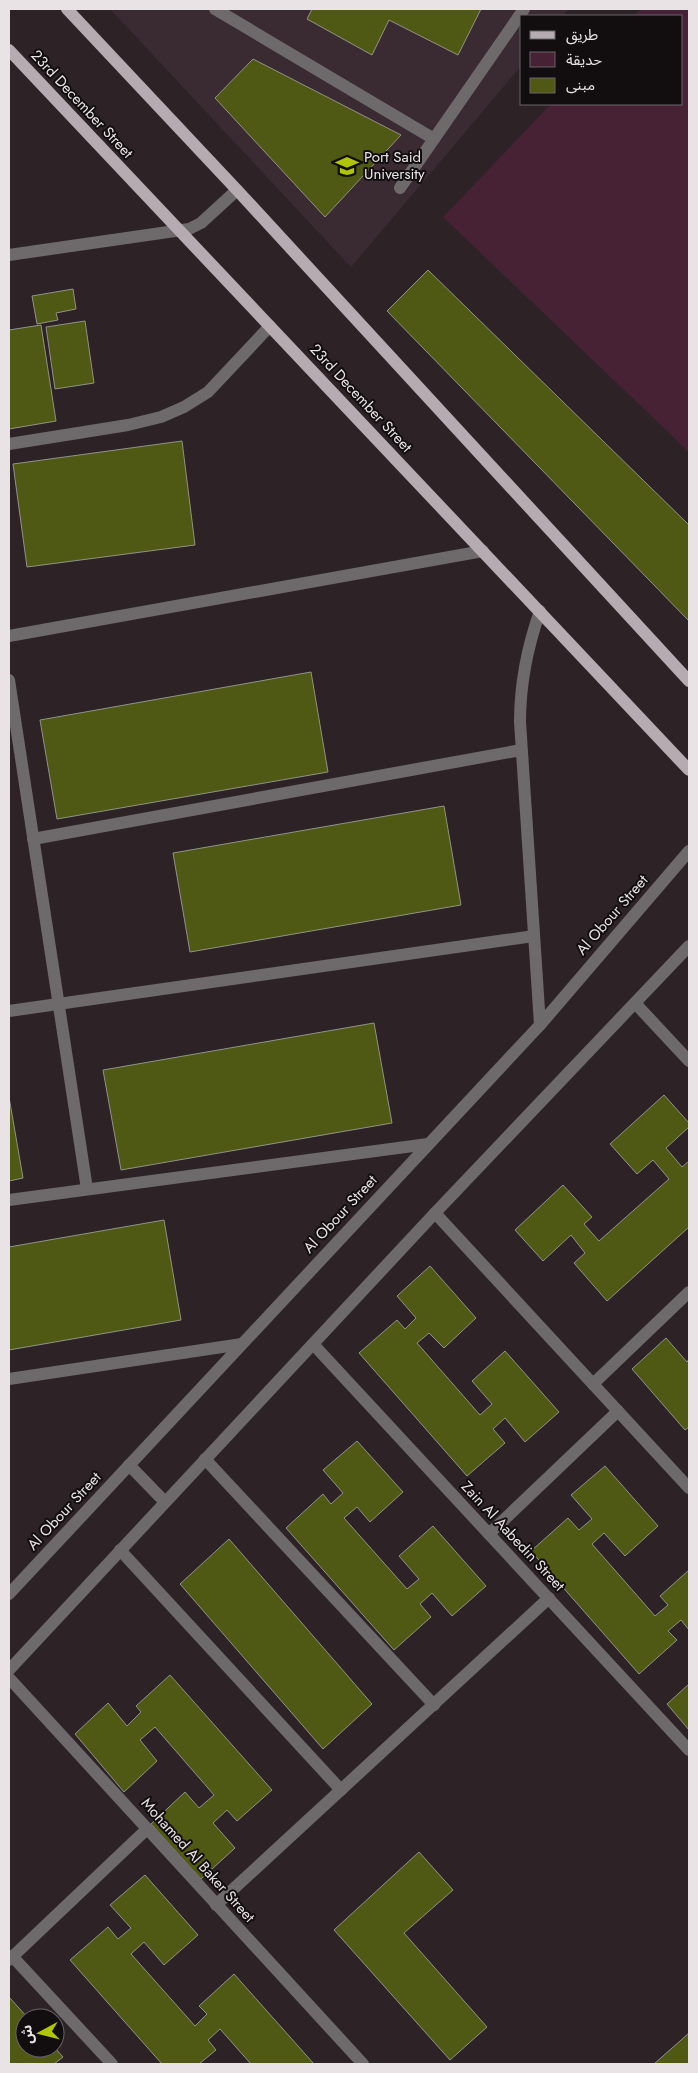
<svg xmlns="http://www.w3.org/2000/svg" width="698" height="2073" font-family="Jost,'Noto Sans Arabic',sans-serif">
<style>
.built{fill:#3a2b32}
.green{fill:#472235}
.building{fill:#4f5913;stroke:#909387}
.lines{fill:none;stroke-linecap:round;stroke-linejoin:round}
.service{stroke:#6e696b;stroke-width:12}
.minor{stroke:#6e696b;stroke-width:12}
.tertiary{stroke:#6e696b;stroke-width:12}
.primary{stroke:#b6abb0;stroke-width:12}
.labels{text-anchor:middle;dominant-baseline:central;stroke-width:4;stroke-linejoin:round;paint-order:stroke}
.street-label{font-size:15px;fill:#eae3e6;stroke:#120e10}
.poi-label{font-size:15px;fill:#eae3e6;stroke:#120e10;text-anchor:start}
</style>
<rect width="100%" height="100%" fill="#2d2327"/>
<path class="built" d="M110,9H569L563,16H522V65L351,267Z"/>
<path class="green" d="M641,9H689V452L443,217L551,104H682V16H634Z"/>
<g class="building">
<path d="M312,9H481L458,55L389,20L372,55L307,19Z"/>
<path d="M253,59L401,135L325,217L215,98Z"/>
<path d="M428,270L689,525V621L387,311Z"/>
<path d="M73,289L76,309L56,313L58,320L37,324L32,296Z"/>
<path d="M85,321L94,383L55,389L46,327Z"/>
<path d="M41,325L56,421L9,429V330Z"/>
<path d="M182,441L195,545L27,567L13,464Z"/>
<path d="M311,672L328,772L57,819L40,720Z"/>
<path d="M444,806L461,905L190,952L173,853Z"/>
<path d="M374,1023L392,1123L121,1170L103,1070Z"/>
<path d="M664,1095L689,1123V1127L666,1148L682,1167L689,1161V1227L607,1301L574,1263L585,1253L571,1235L543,1261L515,1230L563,1185L592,1217L584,1224L599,1241L669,1179L653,1160L637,1174L610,1144Z"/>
<path d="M9,1097L23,1178L9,1181Z"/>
<path d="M164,1220L181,1320L9,1350V1247Z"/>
<path d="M430,1266L476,1318L444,1348L429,1333L417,1343L480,1415L492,1404L472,1381L505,1351L559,1412L525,1442L505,1418L493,1429L505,1443L467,1476L359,1353L397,1320L405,1329L416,1318L397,1296Z"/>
<path d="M666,1338L687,1362L689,1359V1427L685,1430L632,1369Z"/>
<path d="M357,1441L403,1492L370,1522L357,1507L344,1518L407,1589L419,1579L399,1556L433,1526L486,1586L452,1616L432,1593L420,1604L431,1617L394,1650L286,1528L323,1494L331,1504L343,1493L323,1470Z"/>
<path d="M605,1466L658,1526L625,1556L604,1533L592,1544L655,1616L668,1605L660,1596L689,1570V1630L681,1620L668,1631L677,1640L639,1674L531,1551L568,1518L579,1530L592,1519L571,1495Z"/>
<path d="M229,1539L372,1704L323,1749L180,1584Z"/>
<path d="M170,1675L272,1790L237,1821L227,1810L213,1823L235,1848L201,1879L151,1824L185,1792L199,1808L214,1795L155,1727L140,1740L157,1761L124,1792L75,1734L108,1703L127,1726L141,1712L136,1706Z"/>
<path d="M689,1684V1730L667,1704Z"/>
<path d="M419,1852L453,1890L404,1933L487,2027L450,2060L334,1930Z"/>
<path d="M145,1875L198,1935L164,1965L144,1942L131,1954L195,2026L207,2014L199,2006L234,1974L314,2064H251L220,2029L208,2040L216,2050L199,2064H162L70,1960L108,1927L118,1939L131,1928L110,1905Z"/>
<path d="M9,1997L28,2018H25V2048H55L63,2057L54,2064H9Z"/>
<path d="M689,2033V2064H654Z"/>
</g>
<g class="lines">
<g class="service">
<path d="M215,9L434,139"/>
<path d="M400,188L524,9"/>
<path d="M205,1459L434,1705"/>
<path d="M120,1550L341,1790"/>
</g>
<g class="minor">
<path d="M9,255L189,229L201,223L237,190"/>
<path d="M9,444L128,425L161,417L184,407L208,392L270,326"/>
<path d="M9,636L483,551"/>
<path d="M9,680L87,1189"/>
<path d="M33,839L521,750"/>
<path d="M635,1003L689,1061"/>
<path d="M9,1011L534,936"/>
<path d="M540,1025L520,722C520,683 527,648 540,611"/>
<path d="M9,1200L428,1144"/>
<path d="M435,1213L689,1488"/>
<path d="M313,1344L689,1750"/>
<path d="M9,1379L242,1344"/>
<path d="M593,1384L689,1292"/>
<path d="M489,1534L618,1411"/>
<path d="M9,1678L363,2064"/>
<path d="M216,1905L549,1598"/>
<path d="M12,1956L112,2064"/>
<path d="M9,1960L147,1829"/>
</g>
<g class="tertiary">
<path d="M129,1465L165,1502"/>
<path d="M9,1594L540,1025L689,851"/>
<path d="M9,1670L435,1213L689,946"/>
</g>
<g class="primary">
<path d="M67,9L237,190L689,681"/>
<path d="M9,50L689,770"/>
</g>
</g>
<defs>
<symbol id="university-bare" viewBox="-9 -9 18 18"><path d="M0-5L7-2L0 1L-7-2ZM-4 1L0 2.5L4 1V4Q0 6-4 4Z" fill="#afc507" stroke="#120e10" stroke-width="2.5" paint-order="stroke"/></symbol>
</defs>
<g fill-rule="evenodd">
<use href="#university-bare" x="331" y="150" width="32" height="32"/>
</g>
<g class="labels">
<g class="street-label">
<text transform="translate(82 104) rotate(47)">23rd December Street</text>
<text transform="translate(361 398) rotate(47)">23rd December Street</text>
<text transform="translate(612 915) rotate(-49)">Al Obour Street</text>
<text transform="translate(340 1214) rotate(-47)">Al Obour Street</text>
<text transform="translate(64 1511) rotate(-47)">Al Obour Street</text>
<text transform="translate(513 1536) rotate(47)">Zain Al Aabedin Street</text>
<text transform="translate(198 1860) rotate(48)">Mohamed Al Baker Street</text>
</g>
<g class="poi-label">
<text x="364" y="157">Port Said<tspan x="364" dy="17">University</tspan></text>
</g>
</g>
<rect width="698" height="2073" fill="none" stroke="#eae3e6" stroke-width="20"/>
<rect x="520" y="15" width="162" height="90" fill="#120e10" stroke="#686366"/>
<rect x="530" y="31" width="25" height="8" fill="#b6abb0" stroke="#686366"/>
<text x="566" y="40" font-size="15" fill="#eae3e6">طريق</text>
<rect x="530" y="52" width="25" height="15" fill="#472235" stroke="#686366"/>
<text x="566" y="65" font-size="15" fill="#eae3e6">حديقة</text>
<rect x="530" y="78" width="25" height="15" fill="#4f5913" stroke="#686366"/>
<text x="566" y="90" font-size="15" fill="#eae3e6">مبنى</text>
<g transform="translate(40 2033) rotate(263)"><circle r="24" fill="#120e10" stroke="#686366"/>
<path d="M0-4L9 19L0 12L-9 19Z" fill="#afc507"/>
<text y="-8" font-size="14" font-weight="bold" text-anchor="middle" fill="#eae3e6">ش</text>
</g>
</svg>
